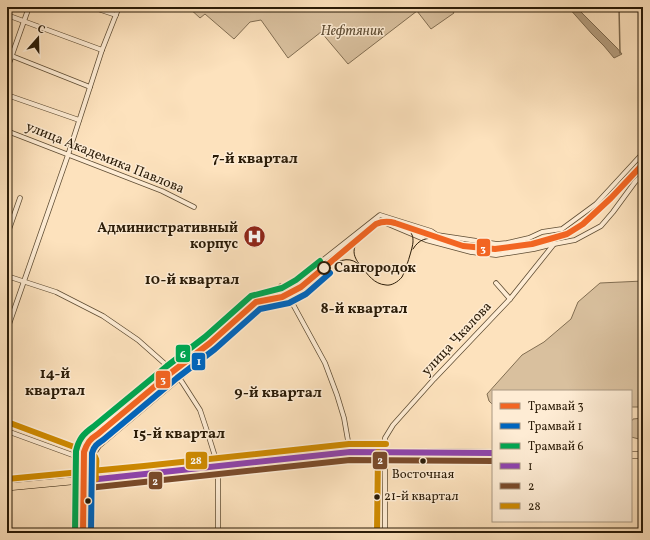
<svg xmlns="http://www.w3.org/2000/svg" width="650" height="540" font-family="Vollkorn,serif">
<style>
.green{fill:#d9c09e;stroke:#826e52}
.water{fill:#b59e7f;stroke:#7d6a4f}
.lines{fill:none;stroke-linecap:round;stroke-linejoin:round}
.stream{stroke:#7d6a4f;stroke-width:1.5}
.street-casing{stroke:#5f4d34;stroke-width:5.5}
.primary-casing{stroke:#2a1b07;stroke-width:8}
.street{stroke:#feecd4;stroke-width:4}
.primary{stroke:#fde2bd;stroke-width:7}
.tram{stroke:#2a1b07;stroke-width:1}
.bus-1-casing{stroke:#feecd4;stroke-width:9}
.bus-2-casing{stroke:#feecd4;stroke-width:9}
.bus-3-casing{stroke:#feecd4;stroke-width:9}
.bus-1{stroke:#8e44ad;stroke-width:6}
.bus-2{stroke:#7a4b2a;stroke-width:6}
.bus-3{stroke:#ce8a01;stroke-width:6}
.tram-1-casing{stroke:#feecd4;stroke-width:9}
.tram-2-casing{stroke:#feecd4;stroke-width:9}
.tram-3-casing{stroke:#feecd4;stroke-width:9}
.tram-1{stroke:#f26522;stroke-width:6}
.tram-2{stroke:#0065bd;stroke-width:6}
.tram-3{stroke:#00a651;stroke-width:6}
.stop-dot{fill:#feecd4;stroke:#2a1b07;stroke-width:2}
.bus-dot{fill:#2a1b07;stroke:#feecd4;stroke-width:1.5}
.labels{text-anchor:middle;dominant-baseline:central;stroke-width:3;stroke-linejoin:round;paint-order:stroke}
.bus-label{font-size:13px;fill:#2a1b07;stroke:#feecd4}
.park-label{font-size:14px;font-style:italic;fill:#5f4d34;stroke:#feecd4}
.street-label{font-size:14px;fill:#2a1b07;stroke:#feecd4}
.poi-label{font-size:14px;font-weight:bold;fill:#2a1b07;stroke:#feecd4;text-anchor:end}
.stop-label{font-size:14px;font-weight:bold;fill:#2a1b07;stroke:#feecd4;text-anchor:start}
.neighbourhood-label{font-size:15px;font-weight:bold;fill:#2a1b07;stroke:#feecd4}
.line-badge{stroke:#feecd4;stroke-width:1.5}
.badge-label{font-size:11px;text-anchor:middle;font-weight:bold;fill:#fff}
</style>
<rect width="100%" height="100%" fill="#fde2bd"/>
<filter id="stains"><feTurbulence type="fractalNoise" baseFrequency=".005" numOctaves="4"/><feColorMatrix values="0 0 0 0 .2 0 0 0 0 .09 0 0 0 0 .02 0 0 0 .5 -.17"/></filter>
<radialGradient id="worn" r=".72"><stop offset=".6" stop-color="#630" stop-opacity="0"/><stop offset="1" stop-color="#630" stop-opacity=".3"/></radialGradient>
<g class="green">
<path d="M188,7H450L454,13L431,29L417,11L348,64L321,32L288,58L261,20L250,22L234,39L205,14L200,18Z"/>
<path d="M643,281V407H631V391H493V405L489,401L487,394L522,355L544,342L571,319L578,302L600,283Z"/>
<path d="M643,418V440L631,437V422L633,419Z"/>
</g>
<path class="water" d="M568,7H576L617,48L622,54L614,58L604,46L592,34Z"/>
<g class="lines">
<path class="stream" d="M619,7L620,53"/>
<defs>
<g id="street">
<path d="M92,7L116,15"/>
<path d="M7,15L102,50"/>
<path d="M7,54L90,87"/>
<path d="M7,69L29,7"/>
<path d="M7,95L79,120"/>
<path d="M7,131L162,191L194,207"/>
<path d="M376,219L426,240L471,252L496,255L534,249L554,244L575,240L601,226L613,212L635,182L643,174"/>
<path d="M7,235L20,198"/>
<path d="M7,276L56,292L103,316L138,340L164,363L182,382L200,410L208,434L218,466V533"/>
<path d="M496,283L510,299"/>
<path d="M281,286L289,297L325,363L337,395L344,418L350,452"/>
<path d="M7,330L68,155L102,50L119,7"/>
<path d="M7,431L89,461"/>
<path d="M87,469L88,480V533"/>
<path d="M80,533V481L87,469L89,461L99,446L275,298L380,215L431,231L437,235L497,244L507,243L529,238L542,232L562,229L596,204L643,153"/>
<path d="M385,533V438L393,425L434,379L510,299L554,244"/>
</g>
<g id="primary">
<path d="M631,455H643"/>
<path d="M7,487L145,474L350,452H386L493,453"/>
</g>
</defs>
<use href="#street" class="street-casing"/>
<use href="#primary" class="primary-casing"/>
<use href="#street" class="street"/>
<use href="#primary" class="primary"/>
<g class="tram">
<path d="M360,238C352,248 352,255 360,265"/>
<path d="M413,249C419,239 427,237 438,239"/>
<path d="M331,265C364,246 361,283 386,285C391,286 398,282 402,277C405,272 413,247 413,242C413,240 413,236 412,235C410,229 404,226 398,224"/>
</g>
<defs>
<path id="bus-1" d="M80,533V481L350,452L493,453"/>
<path id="bus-2" d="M88,533V488L350,460L493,461"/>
<g id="bus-3">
<path d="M10,423L93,454C98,459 96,462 96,468C95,472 96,476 96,479"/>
<path d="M7,479L144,466L349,444H386"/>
<path d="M377,533L378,452"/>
</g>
</defs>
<use href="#bus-1" class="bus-1-casing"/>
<use href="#bus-2" class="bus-2-casing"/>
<use href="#bus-3" class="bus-3-casing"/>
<use href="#bus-1" class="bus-1"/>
<use href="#bus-2" class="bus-2"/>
<use href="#bus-3" class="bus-3"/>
<defs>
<path id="tram-1" d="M83,533L84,452C87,443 90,439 98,434L172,372L210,343L256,302L282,297L301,287L376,224C383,221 388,221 395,223L463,246L495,249L532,244L567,234L583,224L611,198L643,164"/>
<path id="tram-2" d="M91,533L92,453C94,446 97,444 103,440L177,378L215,349L260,309L289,303L306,294L330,273"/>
<path id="tram-3" d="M75,533L76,451C79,439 83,434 93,427L167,366L205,337L251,296L282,288L296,280L320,261"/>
</defs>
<use href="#tram-1" class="tram-1-casing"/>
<use href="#tram-2" class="tram-2-casing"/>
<use href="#tram-3" class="tram-3-casing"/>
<use href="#tram-1" class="tram-1"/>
<use href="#tram-2" class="tram-2"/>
<use href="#tram-3" class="tram-3"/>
</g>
<defs>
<symbol id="hospital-disc" viewBox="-11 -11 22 22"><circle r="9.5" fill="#8f2418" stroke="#feecd4"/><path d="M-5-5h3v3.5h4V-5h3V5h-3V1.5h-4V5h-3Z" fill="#fff"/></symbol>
</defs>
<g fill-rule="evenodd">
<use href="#hospital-disc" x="242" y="224" width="25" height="25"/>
</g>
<circle class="stop-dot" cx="324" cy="268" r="6"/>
<g class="bus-dot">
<circle cx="423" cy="461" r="3.5"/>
<circle cx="377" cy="497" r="3.5"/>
<circle cx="88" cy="501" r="3.5"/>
</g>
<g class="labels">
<g class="bus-label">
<text x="423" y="475">Восточная</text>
<text x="384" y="497" text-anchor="start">21-й квартал</text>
</g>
<g class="park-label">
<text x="352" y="31">Нефтяник</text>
</g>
<g class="street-label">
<text transform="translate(105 158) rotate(22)">улица Академика Павлова</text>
<text transform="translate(457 339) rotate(-47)">улица Чкалова</text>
</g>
<g class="poi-label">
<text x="238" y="228">Административный<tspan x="238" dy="16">корпус</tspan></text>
</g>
<g class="stop-label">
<text x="334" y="268">Сангородок</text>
</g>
<g class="neighbourhood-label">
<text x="255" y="159">7-й квартал</text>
<text x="192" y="280">10-й квартал</text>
<text x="364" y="309">8-й квартал</text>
<text x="55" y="374">14-й<tspan x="55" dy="17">квартал</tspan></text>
<text x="278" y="393">9-й квартал</text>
<text x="179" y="434">15-й квартал</text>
</g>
</g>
<g class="line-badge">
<rect x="476" y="238" width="15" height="19" rx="4" fill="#f26522"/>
<rect x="175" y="344" width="16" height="19" rx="4" fill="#00a651"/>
<rect x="191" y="352" width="15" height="19" rx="4" fill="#0065bd"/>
<rect x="155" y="370" width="16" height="19" rx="4" fill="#f26522"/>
<rect x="372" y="451" width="16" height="19" rx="4" fill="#7a4b2a"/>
<rect x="185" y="451" width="23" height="19" rx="4" fill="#ce8a01"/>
<rect x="148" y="471" width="15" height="19" rx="4" fill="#7a4b2a"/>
</g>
<g class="badge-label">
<text x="483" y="252">3</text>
<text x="183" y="358">6</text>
<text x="199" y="365">1</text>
<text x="163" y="383">3</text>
<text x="380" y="464">2</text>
<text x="196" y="464">28</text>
<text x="155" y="485">2</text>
</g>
<rect width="650" height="540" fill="none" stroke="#fde2bd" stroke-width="24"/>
<rect x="8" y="8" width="634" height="524" fill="none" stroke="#2a1b07" stroke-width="2"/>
<rect x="12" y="12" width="626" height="516" fill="none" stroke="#2a1b07"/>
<rect x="492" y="390" width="140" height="132" fill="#feecd4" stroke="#a99882"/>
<rect x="500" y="403" width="20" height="6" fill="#f26522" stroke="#a99882"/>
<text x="528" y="410" font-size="12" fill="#2a1b07">Трамвай 3</text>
<rect x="500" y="423" width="20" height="6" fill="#0065bd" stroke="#a99882"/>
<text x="528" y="430" font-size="12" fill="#2a1b07">Трамвай 1</text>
<rect x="500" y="443" width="20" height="6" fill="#00a651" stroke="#a99882"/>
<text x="528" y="450" font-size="12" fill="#2a1b07">Трамвай 6</text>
<rect x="500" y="463" width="20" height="6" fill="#8e44ad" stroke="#a99882"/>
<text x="528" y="470" font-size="12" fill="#2a1b07">1</text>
<rect x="500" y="483" width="20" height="6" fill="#7a4b2a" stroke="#a99882"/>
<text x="528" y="490" font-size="12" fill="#2a1b07">2</text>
<rect x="500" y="503" width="20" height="6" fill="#ce8a01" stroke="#a99882"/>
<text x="528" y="510" font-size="12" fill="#2a1b07">28</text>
<g transform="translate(38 38) rotate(20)" stroke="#feecd4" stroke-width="3" paint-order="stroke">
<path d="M0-3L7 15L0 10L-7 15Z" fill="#2a1b07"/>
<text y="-6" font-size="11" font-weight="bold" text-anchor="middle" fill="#2a1b07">С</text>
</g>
<rect width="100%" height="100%" filter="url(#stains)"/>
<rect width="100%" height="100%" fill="url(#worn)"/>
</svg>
